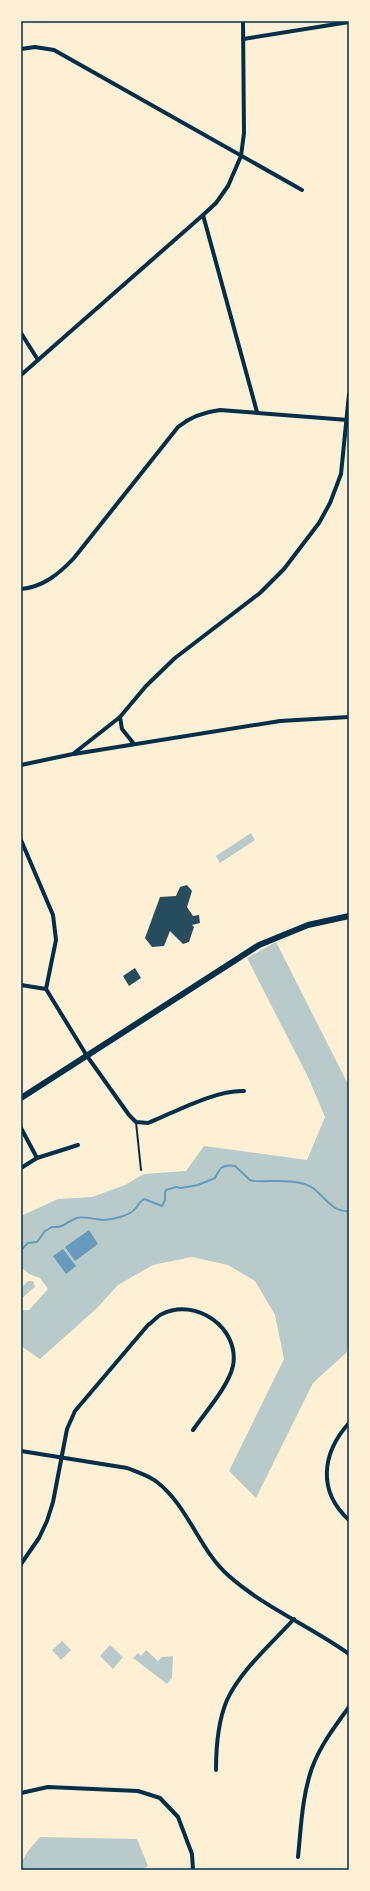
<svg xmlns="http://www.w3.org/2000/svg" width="370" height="1891" font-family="'Source Serif 4',serif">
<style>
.green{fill:#b9caca}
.water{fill:#669bbc}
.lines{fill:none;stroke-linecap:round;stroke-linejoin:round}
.stream{stroke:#669bbc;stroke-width:2}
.building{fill:#264d5e}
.service{stroke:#003049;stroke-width:2}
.minor{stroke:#003049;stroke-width:4}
.secondary{stroke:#003049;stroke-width:6}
.neatline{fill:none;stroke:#003049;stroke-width:1.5}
</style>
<rect width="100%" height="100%" fill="#fdf0d5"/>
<g class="green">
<path d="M251,833L255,840L220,863L216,856Z"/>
<path d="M276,942L349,1086V1332L347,1352L313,1383L256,1498L229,1471L284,1359L275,1315L255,1281L228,1265L192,1257L153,1265L118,1285L97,1308L40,1359L21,1346V1310H29L48,1289L40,1278L29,1274L21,1267V1216L58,1199L92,1197L125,1185L144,1174L186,1171L204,1146L307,1160L325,1117L308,1077L247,958Z"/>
<path d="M28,1281H33L35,1287L21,1299V1288Z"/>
<path d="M62,1641L71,1650L61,1660L52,1650Z"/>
<path d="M110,1645L123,1657L113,1669L100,1656Z"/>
<path d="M146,1650L158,1661L162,1657L173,1656L172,1678L167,1684L133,1658L138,1653L141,1656Z"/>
<path d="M40,1837L137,1839L148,1866L142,1870H21C21,1857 32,1846 40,1837Z"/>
</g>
<g class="water">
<path d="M89,1230L98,1244L75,1261L65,1247Z"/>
<path d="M63,1249L76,1266L66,1274L53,1256Z"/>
</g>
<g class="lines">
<path class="stream" d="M21,1250L28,1243L37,1242L45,1231L52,1227C65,1228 67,1221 77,1218C81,1216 96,1219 102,1220C111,1220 130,1216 136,1208C139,1204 139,1202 144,1199L162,1206L165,1200V1192L166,1190L176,1187L181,1188L198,1185L215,1178C220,1168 222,1164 235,1166L250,1180L254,1181C271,1182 299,1178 313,1188C324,1196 333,1213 349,1211"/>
</g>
<g class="building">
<path d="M187,885L192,891L187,907L193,916L199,915L200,923L192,925L194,927L189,942L183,944L170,931L164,946L152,947L145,938L160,897L176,896L180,887Z"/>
<path d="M135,968L141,978L129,986L123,976Z"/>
</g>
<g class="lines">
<path class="service" d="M136,1122L141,1170"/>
<g class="minor">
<path d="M243,39L349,22"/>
<path d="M21,49L35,47L54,50L302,190"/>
<path d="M203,215L257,412"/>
<path d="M21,333L38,360"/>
<path d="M21,375L203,215L216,203L228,186L241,156L244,133L243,21"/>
<path d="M21,589C43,587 59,574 74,558L178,427C190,417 204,412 220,410L348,420"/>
<path d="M120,717L122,729L134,744"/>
<path d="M74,754L280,721L349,717"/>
<path d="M21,765L73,754L120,717L146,686L175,658L260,593L284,569L319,523L330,503L341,474L349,394"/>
<path d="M21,840L53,915L56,940L46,989L87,1056L129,1115L136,1122L148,1123C175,1112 215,1090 244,1091"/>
<path d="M21,985L46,989"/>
<path d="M21,1128L37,1158"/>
<path d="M21,1168L37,1158L78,1145"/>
<path d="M349,1423C322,1453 317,1491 349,1520"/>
<path d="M21,1451L127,1468C137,1472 148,1475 157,1482C189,1507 199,1550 229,1576C265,1608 310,1626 349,1654"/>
<path d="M21,1564L39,1538L47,1521L53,1502L67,1429L75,1411L148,1325C153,1322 157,1316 162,1314C196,1297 240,1328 233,1366C228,1387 206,1411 193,1430"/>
<path d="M216,1770C216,1747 218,1721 227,1700C241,1670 272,1643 294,1619"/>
<path d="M21,1793L48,1787L138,1791L160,1798L178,1817L192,1854L193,1870"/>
<path d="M298,1857C301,1828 302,1796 312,1768C320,1746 335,1726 349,1707"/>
</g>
<path class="secondary" d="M21,1098L259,945L308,925L349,916"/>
</g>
<rect width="370" height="1891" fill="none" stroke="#fdf0d5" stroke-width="44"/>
<rect x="22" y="22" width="326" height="1847" class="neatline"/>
</svg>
